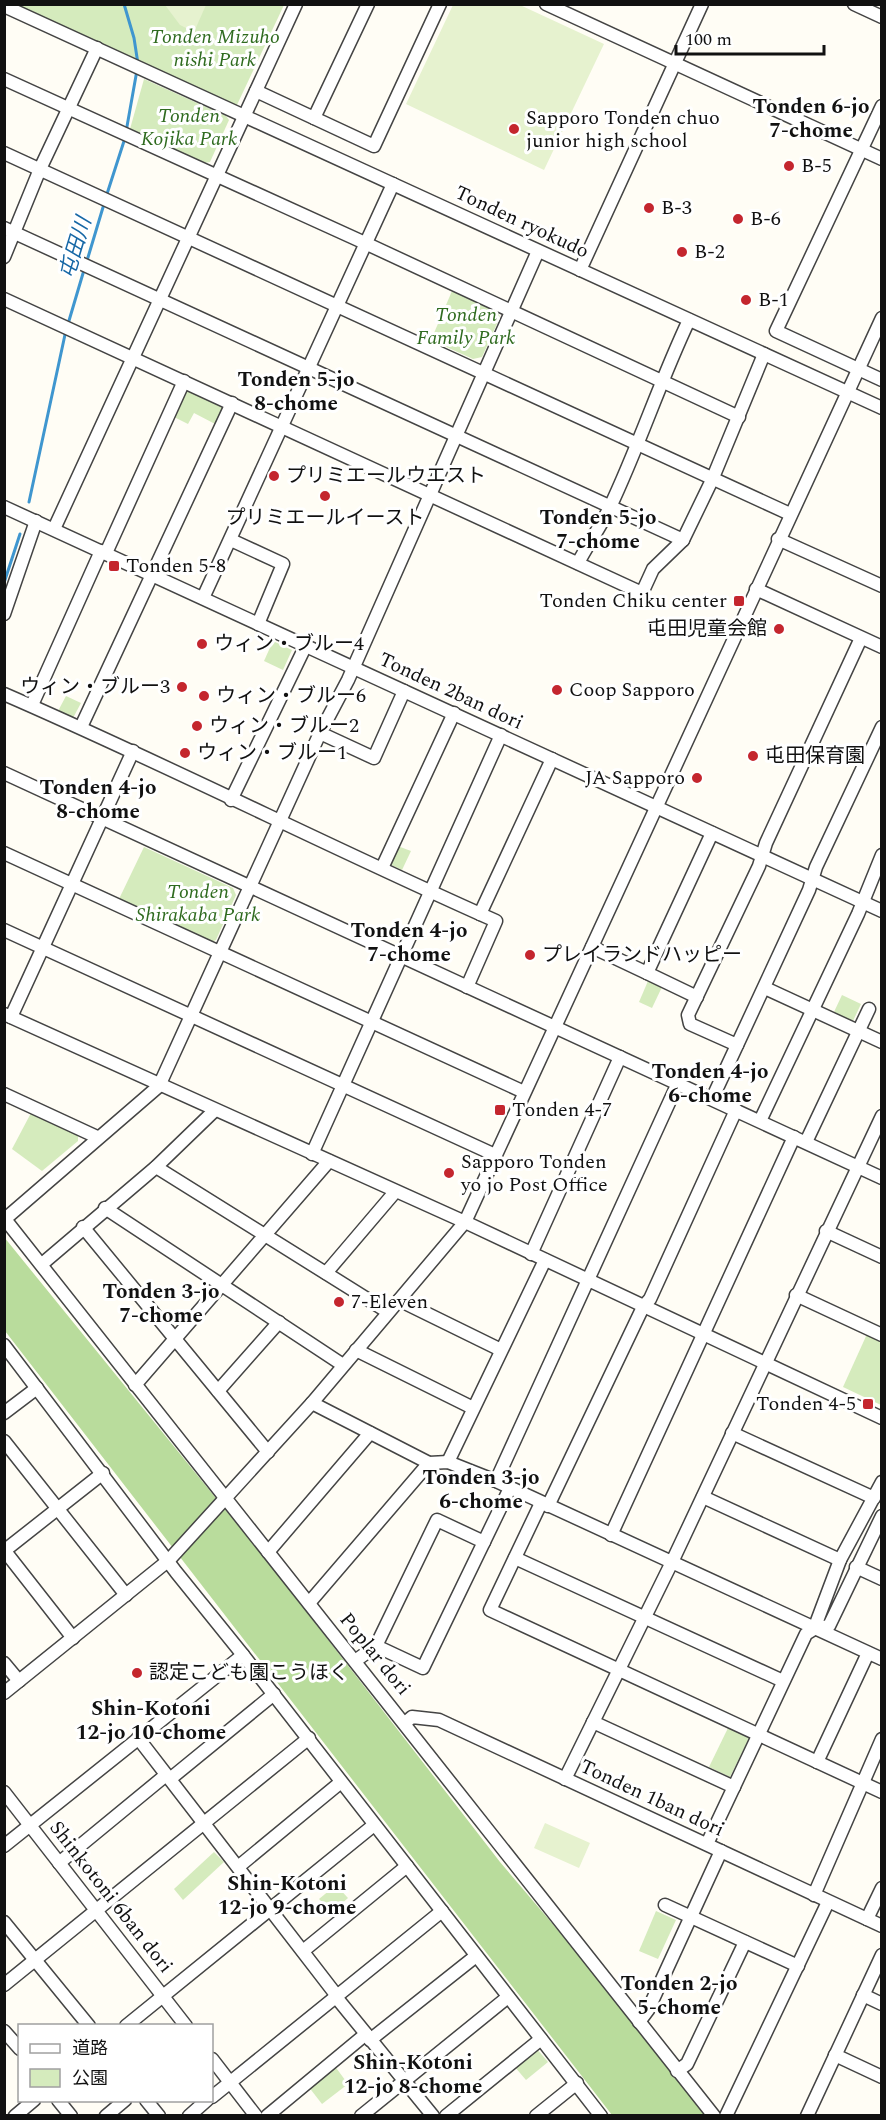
<svg xmlns="http://www.w3.org/2000/svg" width="886" height="2120" font-family="Spectral,'Noto Sans JP',serif">
<style>
.green{fill:#d5ebbd}
.forest{fill:#b9dc9c}
.pitch{fill:#e6f2cf}
.lines{fill:none;stroke-linecap:round;stroke-linejoin:round}
.stream{stroke:#3f96cf;stroke-width:3}
.minor-casing{stroke:#444;stroke-width:15}
.minor{stroke:#fff;stroke-width:12}
.poi-dot{fill:#c4262e;stroke:#fff;stroke-width:2}
.labels{text-anchor:middle;dominant-baseline:central;stroke-width:6;stroke-linejoin:round;paint-order:stroke}
.park-label{font-size:20px;font-style:italic;fill:#2f6b1f;stroke:#fff}
.poi-label{font-size:20px;fill:#111;stroke:#fff;text-anchor:start}
.street-label{font-size:20px;fill:#111;stroke:#fff}
.neighbourhood-label{font-size:21px;font-weight:bold;fill:#111;stroke:#fff}
.water-label{font-size:21px;font-style:italic;fill:#1768a6;stroke:#fff}
</style>
<rect width="100%" height="100%" fill="#fffdf5"/>
<g class="green">
<path d="M21,4L284,5L236,107L20,7Z"/>
<path d="M144,79L226,116L229,120L210,162L204,163L130,129Z"/>
<path d="M452,291L498,312L500,317L482,357L473,359L431,340Z"/>
<path d="M189,384L228,404L217,425L194,413L188,424L172,416Z"/>
<path d="M273,641L292,650L283,670L264,661Z"/>
<path d="M66,696L81,703L73,718L58,711Z"/>
<path d="M395,845L411,851L402,870L387,863Z"/>
<path d="M144,847L233,888L236,895L216,940L211,942L119,899Z"/>
<path d="M648,981L662,987L652,1008L639,1002Z"/>
<path d="M842,995L861,1004L852,1023L833,1014Z"/>
<path d="M31,1113L78,1135V1141L42,1171L12,1149Z"/>
<path d="M867,1334L881,1341V1405L843,1387Z"/>
<path d="M728,1728L749,1738L730,1777L709,1767Z"/>
<path d="M214,1852L224,1862L183,1900L174,1889Z"/>
<path d="M336,1885L348,1898L332,1912L319,1899Z"/>
<path d="M656,1911L676,1920L658,1959L639,1951Z"/>
<path d="M536,2048L548,2062L526,2080L514,2066Z"/>
<path d="M334,2065L348,2084L322,2104L308,2086Z"/>
</g>
<path class="forest" d="M4,1237L271,1566L500,1862L608,1989L707,2115H612L5,1331Z"/>
<g class="pitch">
<path d="M165,5H206L194,32L180,25Z"/>
<path d="M453,5H520L604,44L544,170L406,104Z"/>
<path d="M545,1823L590,1843L579,1868L534,1848Z"/>
</g>
<g class="lines">
<g class="stream">
<path d="M124,4L134,38L138,64"/>
<path d="M126,132L137,70"/>
<path d="M106,197L125,138"/>
<path d="M86,264L104,204"/>
<path d="M68,324L84,270"/>
<path d="M29,502L66,330"/>
<path d="M4,583L20,534"/>
</g>
<defs>
<g id="minor">
<path d="M546,4L882,159"/>
<path d="M854,4L882,17"/>
<path d="M4,6L882,408"/>
<path d="M4,79L365,243L739,417"/>
<path d="M256,91L374,146L440,4"/>
<path d="M882,106L776,331L882,380"/>
<path d="M314,118L368,4"/>
<path d="M4,153L790,514"/>
<path d="M4,228L683,540"/>
<path d="M4,257L40,169L97,48"/>
<path d="M580,270L702,4"/>
<path d="M4,299L642,593L653,569L683,540L712,480L764,354"/>
<path d="M4,507L882,911"/>
<path d="M54,529L296,4"/>
<path d="M778,539L882,586"/>
<path d="M231,540L283,564L258,624"/>
<path d="M106,553L184,381"/>
<path d="M578,563C588,544 601,526 610,507C639,446 660,381 689,320"/>
<path d="M756,589L882,647"/>
<path d="M203,598L393,184"/>
<path d="M4,614L36,521"/>
<path d="M4,694C170,766 331,848 496,921L467,987"/>
<path d="M32,705L101,551"/>
<path d="M81,727L232,403"/>
<path d="M320,733L374,758L404,691"/>
<path d="M4,773L882,1178"/>
<path d="M231,800L306,645"/>
<path d="M4,853L524,1092"/>
<path d="M382,868L454,713"/>
<path d="M480,914L552,759"/>
<path d="M4,930L495,1155"/>
<path d="M592,947L647,973L712,833"/>
<path d="M647,973L697,997"/>
<path d="M765,988L882,1042"/>
<path d="M4,1014L465,1222L882,1418"/>
<path d="M11,1017L133,751"/>
<path d="M737,1045L690,1024L688,1015L759,866L766,843L861,638"/>
<path d="M4,1094L97,1137"/>
<path d="M712,1099L809,890L816,867L882,727"/>
<path d="M760,1121L858,914L882,855"/>
<path d="M806,1142L869,1009"/>
<path d="M312,1154L501,735"/>
<path d="M156,1167L388,1312"/>
<path d="M105,1208L343,1365"/>
<path d="M4,1218L714,2116"/>
<path d="M5,1219L159,1086L320,733L348,680L538,251"/>
<path d="M83,1227L268,1452"/>
<path d="M826,1231L882,1257"/>
<path d="M531,1254L620,1057"/>
<path d="M42,1264L156,1167L214,1111"/>
<path d="M326,1273L395,1192"/>
<path d="M796,1295L882,1335"/>
<path d="M399,1300L501,1350"/>
<path d="M4,1345L176,1572L243,1655L601,2116"/>
<path d="M356,1350L473,1408"/>
<path d="M135,1385L329,1161"/>
<path d="M218,1391L279,1322"/>
<path d="M312,1403L429,1463L448,1462L496,1481L882,1659"/>
<path d="M4,1413L37,1388"/>
<path d="M732,1433L874,1498"/>
<path d="M4,1441L126,1595"/>
<path d="M448,1462L545,1260"/>
<path d="M496,1481L678,1083"/>
<path d="M882,1482L840,1560L814,1629L829,1626L882,1516"/>
<path d="M703,1497L840,1560"/>
<path d="M541,1503L490,1610L882,1792"/>
<path d="M548,1506L643,1307L650,1299L736,1110"/>
<path d="M611,1535L794,1137"/>
<path d="M4,1550L73,1638"/>
<path d="M4,1551L103,1473"/>
<path d="M268,1552L370,1433"/>
<path d="M515,1558L783,1681"/>
<path d="M856,1567L882,1579"/>
<path d="M309,1603L429,1463"/>
<path d="M376,1646L423,1668L510,1488"/>
<path d="M355,1661L376,1646L437,1520L484,1542"/>
<path d="M4,1663L19,1681"/>
<path d="M4,1693L169,1560L312,1403L465,1222L882,318"/>
<path d="M593,1722L734,1787"/>
<path d="M405,1723L412,1717L439,1720L882,1926"/>
<path d="M138,1738L337,1996"/>
<path d="M817,1762L868,1653"/>
<path d="M170,1779L274,1694"/>
<path d="M565,1779L672,1562L882,1116"/>
<path d="M4,1792L186,2026"/>
<path d="M707,1844L806,1634L814,1629"/>
<path d="M4,1846L243,1655"/>
<path d="M59,1863L166,1775"/>
<path d="M238,1867L341,1782"/>
<path d="M814,1895L882,1739"/>
<path d="M665,1905L798,1966"/>
<path d="M867,1919L882,1888"/>
<path d="M4,1922L89,2026"/>
<path d="M303,1951L407,1866"/>
<path d="M4,1985L309,1738"/>
<path d="M863,1995L882,2004"/>
<path d="M336,1997L433,2116"/>
<path d="M639,2022L648,2010L721,1851"/>
<path d="M126,2026L374,1825"/>
<path d="M4,2031L20,2049"/>
<path d="M370,2040L476,1956"/>
<path d="M835,2055L882,2077"/>
<path d="M212,2059L256,2116"/>
<path d="M677,2071L687,2064L745,1942"/>
<path d="M212,2097L442,1911"/>
<path d="M58,2100L71,2116"/>
<path d="M146,2100L159,2116"/>
<path d="M15,2116L34,2100"/>
<path d="M106,2116L125,2100"/>
<path d="M189,2116L207,2100"/>
<path d="M267,2116L366,2034"/>
<path d="M361,2116L508,1997"/>
<path d="M446,2116L541,2039"/>
<path d="M536,2116L577,2083"/>
<path d="M726,2116L828,1902"/>
<path d="M807,2116L882,1955"/>
</g>
</defs>
<use href="#minor" class="minor-casing"/>
<use href="#minor" class="minor"/>
</g>
<g class="poi-dot">
<circle cx="514" cy="129" r="6"/>
<circle cx="789" cy="166" r="6"/>
<circle cx="649" cy="208" r="6"/>
<circle cx="738" cy="219" r="6"/>
<circle cx="682" cy="252" r="6"/>
<circle cx="746" cy="300" r="6"/>
<circle cx="274" cy="476" r="6"/>
<circle cx="325" cy="496" r="6"/>
<rect x="108" y="560" width="12" height="12" rx="3"/>
<rect x="733" y="595" width="12" height="12" rx="3"/>
<circle cx="779" cy="629" r="6"/>
<circle cx="202" cy="644" r="6"/>
<circle cx="182" cy="687" r="6"/>
<circle cx="557" cy="690" r="6"/>
<circle cx="204" cy="696" r="6"/>
<circle cx="197" cy="726" r="6"/>
<circle cx="185" cy="753" r="6"/>
<circle cx="753" cy="756" r="6"/>
<circle cx="697" cy="778" r="6"/>
<circle cx="530" cy="955" r="6"/>
<rect x="494" y="1104" width="12" height="12" rx="3"/>
<circle cx="449" cy="1173" r="6"/>
<circle cx="339" cy="1302" r="6"/>
<rect x="862" y="1398" width="12" height="12" rx="3"/>
<circle cx="137" cy="1673" r="6"/>
</g>
<g class="labels">
<g class="park-label">
<text x="215" y="37">Tonden Mizuho<tspan x="215" dy="23">nishi Park</tspan></text>
<text x="189" y="116">Tonden<tspan x="189" dy="23">Kojika Park</tspan></text>
<text x="466" y="315">Tonden<tspan x="466" dy="23">Family Park</tspan></text>
<text x="198" y="892">Tonden<tspan x="198" dy="23">Shirakaba Park</tspan></text>
</g>
<g class="poi-label">
<text x="526" y="118">Sapporo Tonden chuo<tspan x="526" dy="23">junior high school</tspan></text>
<text x="801" y="166">B-5</text>
<text x="661" y="208">B-3</text>
<text x="750" y="219">B-6</text>
<text x="694" y="252">B-2</text>
<text x="758" y="300">B-1</text>
<text x="286" y="476">プリミエールウエスト</text>
<text x="325" y="518" text-anchor="middle">プリミエールイースト</text>
<text x="126" y="566">Tonden 5-8</text>
<text x="727" y="601" text-anchor="end">Tonden Chiku center</text>
<text x="767" y="629" text-anchor="end">屯田児童会館</text>
<text x="214" y="644">ウィン・ブルー4</text>
<text x="170" y="687" text-anchor="end">ウィン・ブルー3</text>
<text x="569" y="690">Coop Sapporo</text>
<text x="216" y="696">ウィン・ブルー6</text>
<text x="209" y="726">ウィン・ブルー2</text>
<text x="197" y="753">ウィン・ブルー1</text>
<text x="765" y="756">屯田保育園</text>
<text x="685" y="778" text-anchor="end">JA Sapporo</text>
<text x="542" y="955">プレイランドハッピー</text>
<text x="512" y="1110">Tonden 4-7</text>
<text x="461" y="1162">Sapporo Tonden<tspan x="461" dy="23">yo jo Post Office</tspan></text>
<text x="351" y="1302">7-Eleven</text>
<text x="856" y="1404" text-anchor="end">Tonden 4-5</text>
<text x="149" y="1673">認定こども園こうほく</text>
</g>
<g class="street-label">
<text transform="translate(522 222) rotate(25)">Tonden ryokudo</text>
<text transform="translate(451 691) rotate(25)">Tonden 2ban dori</text>
<text transform="translate(375 1654) rotate(51)">Poplar dori</text>
<text transform="translate(652 1798) rotate(25)">Tonden 1ban dori</text>
<text transform="translate(111 1897) rotate(52)">Shinkotoni 6ban dori</text>
</g>
<g class="neighbourhood-label">
<text x="811" y="107">Tonden 6-jo<tspan x="811" dy="24">7-chome</tspan></text>
<text x="296" y="380">Tonden 5-jo<tspan x="296" dy="24">8-chome</tspan></text>
<text x="598" y="518">Tonden 5-jo<tspan x="598" dy="24">7-chome</tspan></text>
<text x="98" y="788">Tonden 4-jo<tspan x="98" dy="24">8-chome</tspan></text>
<text x="409" y="931">Tonden 4-jo<tspan x="409" dy="24">7-chome</tspan></text>
<text x="710" y="1072">Tonden 4-jo<tspan x="710" dy="24">6-chome</tspan></text>
<text x="161" y="1292">Tonden 3-jo<tspan x="161" dy="24">7-chome</tspan></text>
<text x="481" y="1478">Tonden 3-jo<tspan x="481" dy="24">6-chome</tspan></text>
<text x="151" y="1709">Shin-Kotoni<tspan x="151" dy="24">12-jo 10-chome</tspan></text>
<text x="287" y="1884">Shin-Kotoni<tspan x="287" dy="24">12-jo 9-chome</tspan></text>
<text x="679" y="1984">Tonden 2-jo<tspan x="679" dy="24">5-chome</tspan></text>
<text x="413" y="2063">Shin-Kotoni<tspan x="413" dy="24">12-jo 8-chome</tspan></text>
</g>
<g class="water-label">
<text transform="translate(76 248) rotate(-73)">屯田川</text>
</g>
</g>
<rect width="886" height="2120" fill="none" stroke="#111111" stroke-width="12"/>
<rect x="18" y="2024" width="195" height="78" fill="#ffffff" stroke="#a0a0a0" stroke-width="1.5"/>
<rect x="30" y="2044" width="30" height="9" fill="#ffffff" stroke="#a0a0a0" stroke-width="1.5"/>
<text x="72" y="2054" font-size="18" fill="#111111">道路</text>
<rect x="30" y="2069" width="30" height="18" fill="#d5ebbd" stroke="#a0a0a0" stroke-width="1.5"/>
<text x="72" y="2084" font-size="18" fill="#111111">公園</text>
<path d="M676 45v9h148v-9" fill="none" stroke="#111111" stroke-width="3"/>
<text x="685" y="45" font-size="18" fill="#111111" stroke="#ffffff" stroke-width="4.5" paint-order="stroke">100 m</text>
</svg>
